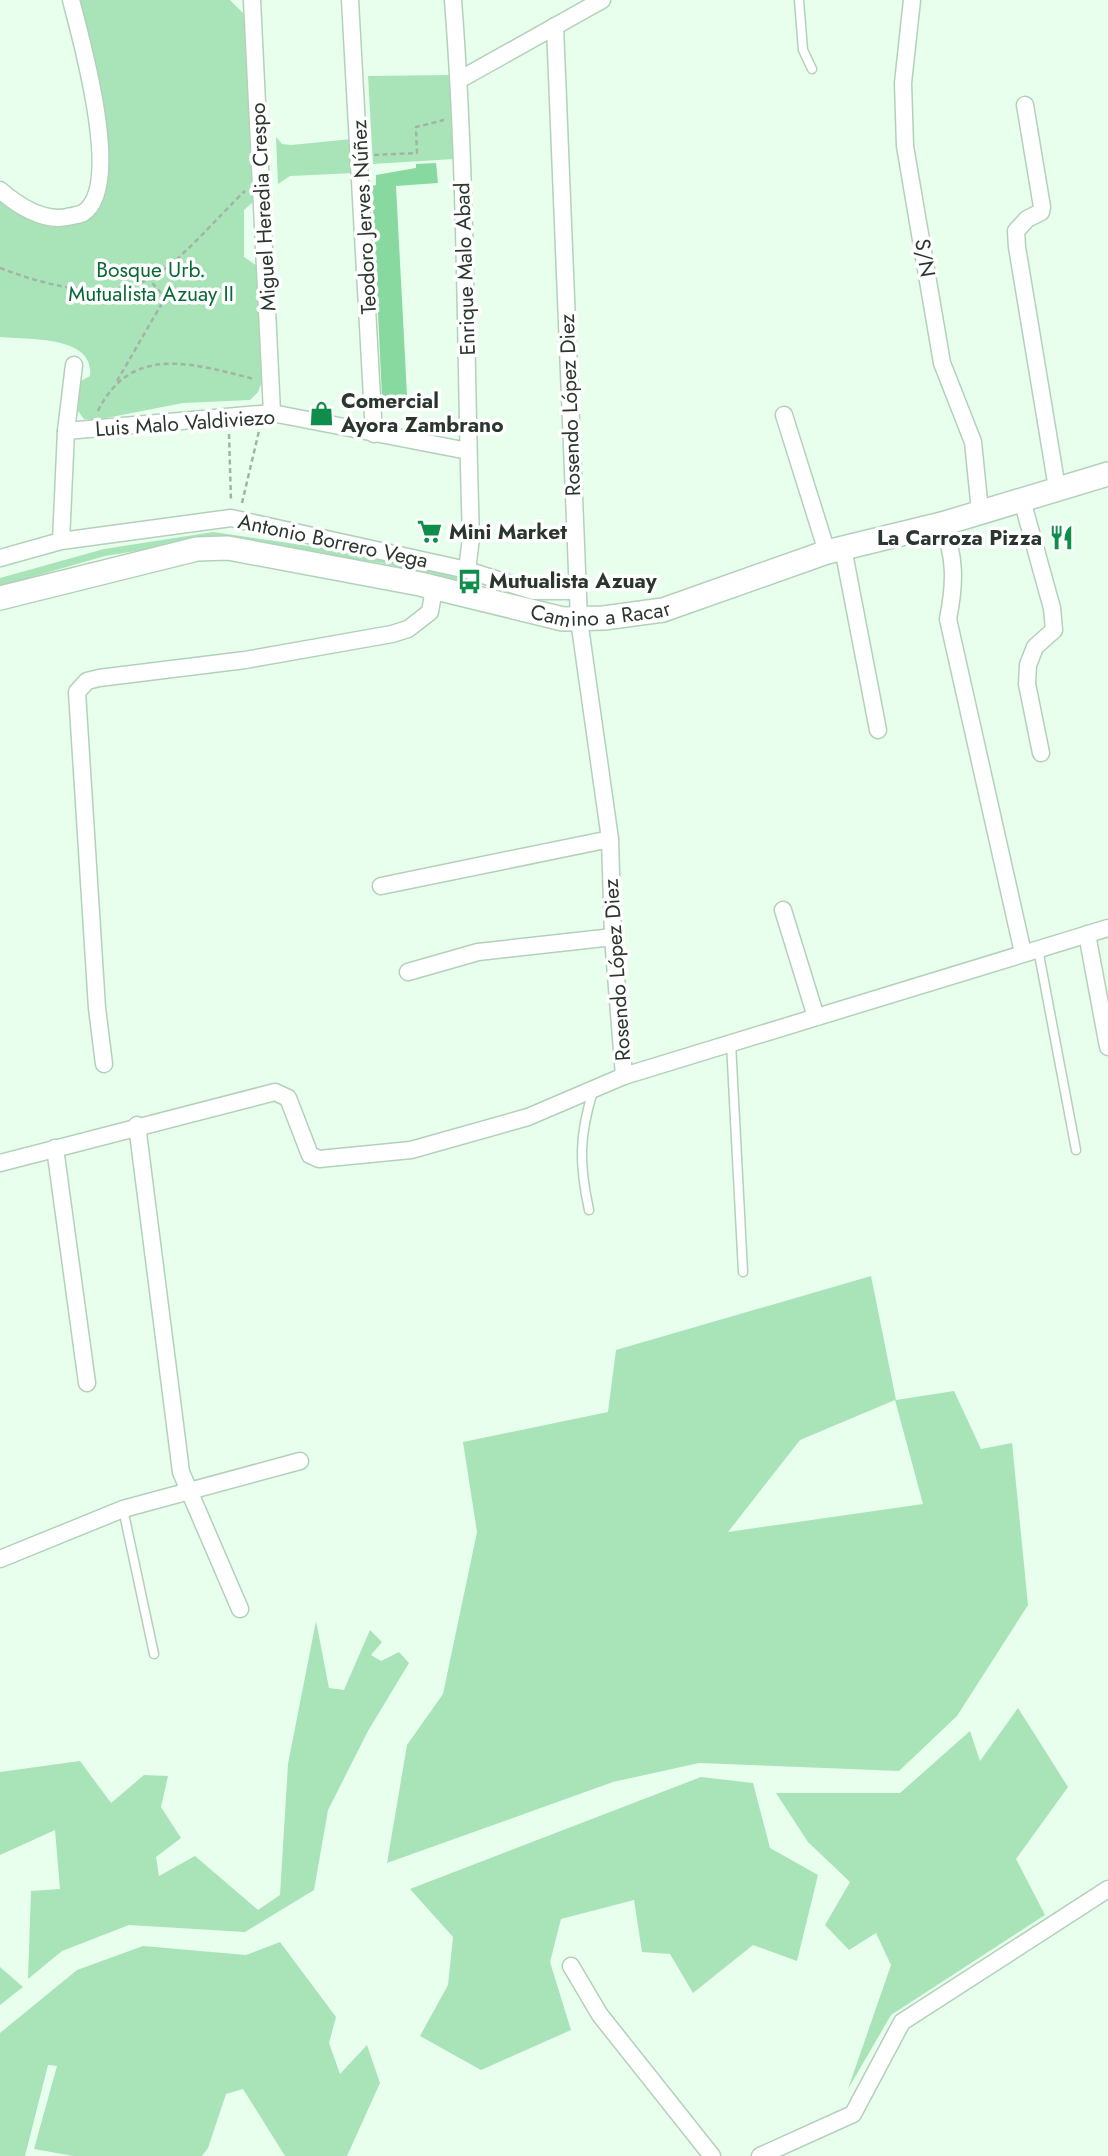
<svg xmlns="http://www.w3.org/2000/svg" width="1108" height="2156" font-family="Jost,sans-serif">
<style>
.green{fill:#a8e4b8;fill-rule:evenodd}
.building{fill:#88d99f}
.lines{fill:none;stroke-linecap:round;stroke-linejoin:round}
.lane-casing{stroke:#b3d1ba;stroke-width:11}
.street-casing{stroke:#b3d1ba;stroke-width:19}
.secondary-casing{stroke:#b3d1ba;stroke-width:26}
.path{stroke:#a1b4a5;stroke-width:2.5;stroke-dasharray:5 3.5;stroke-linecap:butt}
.lane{stroke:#fff;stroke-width:8}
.street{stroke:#fff;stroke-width:16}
.secondary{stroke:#fff;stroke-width:23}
.labels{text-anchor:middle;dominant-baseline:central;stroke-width:7;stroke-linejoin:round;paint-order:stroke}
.street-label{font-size:21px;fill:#2b372e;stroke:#fff}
.park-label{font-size:21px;fill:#096935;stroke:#fff}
.poi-label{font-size:21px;font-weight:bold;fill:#2b372e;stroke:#fff;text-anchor:start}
</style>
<rect width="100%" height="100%" fill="#e7ffec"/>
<g class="green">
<path d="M74,0H230L244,14L253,202L244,210V257L257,266L263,379L258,392L250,400L183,403L96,420L84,419L78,411L79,382L90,376C95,335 28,340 0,337V198L31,216L87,210L101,161Z"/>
<path d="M451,75L454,159L373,164L368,76Z"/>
<path d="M276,137L282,144L291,145L352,139L354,173L290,176L278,184Z"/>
<path d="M213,532L377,556L468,574L456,580L380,563L212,539L105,556L0,586V578L104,549Z"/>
<path d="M871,1276L896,1400L954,1391L981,1449L1012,1443L1028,1605L957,1716L899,1771L699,1763L613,1782L387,1863L407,1745L443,1694L477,1532L463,1442L608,1412L616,1350ZM895,1400L923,1504L728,1532L800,1440Z"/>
<path d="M316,1621L329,1688L344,1690L370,1630L382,1642L371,1655L381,1661L399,1652L409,1663L368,1731L328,1810L314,1890L245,1932L129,1925L62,1951L28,1979L31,1891L60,1889L55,1830L0,1855V1772L80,1761L111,1803L144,1775L168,1776L161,1807L181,1838L156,1857L159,1876L195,1856L258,1910L280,1895L288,1764Z"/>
<path d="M1018,1708L1068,1787L1016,1859L1045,1915L891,2015L848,2089L891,1965L876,1933L849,1950L825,1925L850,1882L808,1842L776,1793H900L970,1731L980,1761Z"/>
<path d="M701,1777L753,1783L770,1848L818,1875L797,1961L753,1945L693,1993L670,1954L642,1952L634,1900L561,1919L550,1962L571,2030L481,2070L420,2036L448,1985L453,1937L410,1889Z"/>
<path d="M280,1942L336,2017L329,2043L340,2074L367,2045L380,2083L347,2156H285L243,2089L226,2094L208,2148L202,2156H73L34,2149L57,2066L48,2065L25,2156H0V2033L77,1970L143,1946L246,1955Z"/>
<path d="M0,1967L23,1987L0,2005Z"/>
</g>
<path class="building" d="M436,163L438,183L396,186L407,395L382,397L372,186L376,185V175L416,168V164Z"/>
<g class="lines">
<defs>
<g id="lane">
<path d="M799,0L803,50L812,69"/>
<path d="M1038,949L1076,1150"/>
<path d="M731,1043L743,1272"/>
<path d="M589,1210C579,1164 579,1136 593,1091"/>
<path d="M123,1509L154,1654"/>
</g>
<g id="street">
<path d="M252,0L272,413"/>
<path d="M350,0L374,434"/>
<path d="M453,0C467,179 465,359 471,538L467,570L533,591H571L577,584"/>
<path d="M912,0L903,83L905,146L942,363L973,442L980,511"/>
<path d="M555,26L579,620L610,839L613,937L624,1076"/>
<path d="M459,80L602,0"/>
<path d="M1025,105L1042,207L1041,212L1027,219L1016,231L1017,247L1057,488"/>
<path d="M0,190C17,205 43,222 67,217C71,216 79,215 83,213C124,187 81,39 71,0"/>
<path d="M784,415L827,552"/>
<path d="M66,431L272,413L468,451"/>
<path d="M1022,500L1052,608L1054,630L1035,647L1028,665L1027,684L1041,753"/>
<path d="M942,524C956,557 955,584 948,619L1023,953"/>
<path d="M61,541L66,431L74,365"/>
<path d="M843,548L878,730"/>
<path d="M0,558L61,541L231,518L467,570"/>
<path d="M381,886L610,839"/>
<path d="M783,910L816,1017"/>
<path d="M1087,934L1108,1047"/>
<path d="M408,972L478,952L613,937"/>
<path d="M104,1064L97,1008L77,692L87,681L99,678L245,660L392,634L408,629L430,612L434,588"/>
<path d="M137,1125L181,1472L240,1609"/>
<path d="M55,1148L87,1383"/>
<path d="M0,1163L275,1092L288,1098L310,1155L319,1159L411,1150L528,1117L624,1076L1108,928"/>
<path d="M0,1559L123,1509L300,1461"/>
<path d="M571,1966L600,2015L712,2156"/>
<path d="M760,2156L853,2114L902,2022L1108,1889"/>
</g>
<g id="secondary">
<path id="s1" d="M0,598L197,549L228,548L420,584L563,619L604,618L663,610L827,552L942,524L1108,474"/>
</g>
</defs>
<use href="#lane" class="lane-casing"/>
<use href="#street" class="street-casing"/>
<use href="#secondary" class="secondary-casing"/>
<g class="path">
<path d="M374,155L417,153L416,127L444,120"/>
<path d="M0,268C45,285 102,301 149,279C177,266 220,214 245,191"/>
<path d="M117,381L165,298L149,279"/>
<path d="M98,411C131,343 195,364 254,379"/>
<path d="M229,434L231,501"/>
<path d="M242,503L259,431"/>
</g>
<use href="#lane" class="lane"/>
<use href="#street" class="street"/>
<use href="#secondary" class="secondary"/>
</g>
<defs>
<symbol id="shop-bare" viewBox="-9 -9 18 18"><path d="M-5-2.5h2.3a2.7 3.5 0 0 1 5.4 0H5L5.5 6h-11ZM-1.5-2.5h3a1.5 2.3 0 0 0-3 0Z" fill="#0f8d4a" stroke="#fff" stroke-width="2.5" paint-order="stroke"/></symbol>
<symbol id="supermarket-bare" viewBox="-9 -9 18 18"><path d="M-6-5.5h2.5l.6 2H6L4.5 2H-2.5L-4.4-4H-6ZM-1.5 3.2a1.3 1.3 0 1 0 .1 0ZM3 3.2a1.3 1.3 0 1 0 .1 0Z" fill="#0f8d4a" stroke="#fff" stroke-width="2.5" paint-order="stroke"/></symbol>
<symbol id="restaurant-bare" viewBox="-9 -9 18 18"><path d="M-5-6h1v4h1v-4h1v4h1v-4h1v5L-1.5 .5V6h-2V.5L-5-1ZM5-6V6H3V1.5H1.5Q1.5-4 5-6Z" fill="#0f8d4a" stroke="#fff" stroke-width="2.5" paint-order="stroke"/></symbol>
<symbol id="bus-bare" viewBox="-9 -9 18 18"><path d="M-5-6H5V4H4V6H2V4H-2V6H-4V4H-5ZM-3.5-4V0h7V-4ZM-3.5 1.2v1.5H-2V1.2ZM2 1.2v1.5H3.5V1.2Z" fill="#0f8d4a" stroke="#fff" stroke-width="2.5" paint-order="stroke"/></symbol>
</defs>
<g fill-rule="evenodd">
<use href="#shop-bare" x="304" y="396" width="35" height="35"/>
<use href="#supermarket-bare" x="412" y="514" width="35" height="35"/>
<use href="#restaurant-bare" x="1044" y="520" width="35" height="35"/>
<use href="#bus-bare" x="452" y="564" width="35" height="35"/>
</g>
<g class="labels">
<g class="street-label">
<text transform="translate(263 207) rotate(-93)">Miguel Heredia Crespo</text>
<text transform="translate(364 217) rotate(-93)">Teodoro Jerves Núñez</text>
<text transform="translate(925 258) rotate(81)">S/N</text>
<text transform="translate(465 269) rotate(-92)">Enrique Malo Abad</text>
<text transform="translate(570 405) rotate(-92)">Rosendo López Diez</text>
<text transform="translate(185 423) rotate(-4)">Luis Malo Valdiviezo</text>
<text transform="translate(333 541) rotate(12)">Antonio Borrero Vega</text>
<text stroke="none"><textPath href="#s1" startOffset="614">Camino a Racar</textPath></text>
<text transform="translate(617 970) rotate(-94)">Rosendo López Diez</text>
</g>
<g class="park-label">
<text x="151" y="270">Bosque Urb.<tspan x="151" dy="24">Mutualista Azuay II</tspan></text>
</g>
<g class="poi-label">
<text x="341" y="401">Comercial<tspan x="341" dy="24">Ayora Zambrano</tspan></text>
<text x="449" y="532">Mini Market</text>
<text x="1042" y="538" text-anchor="end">La Carroza Pizza</text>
<text x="489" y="581">Mutualista Azuay</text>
</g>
</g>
</svg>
